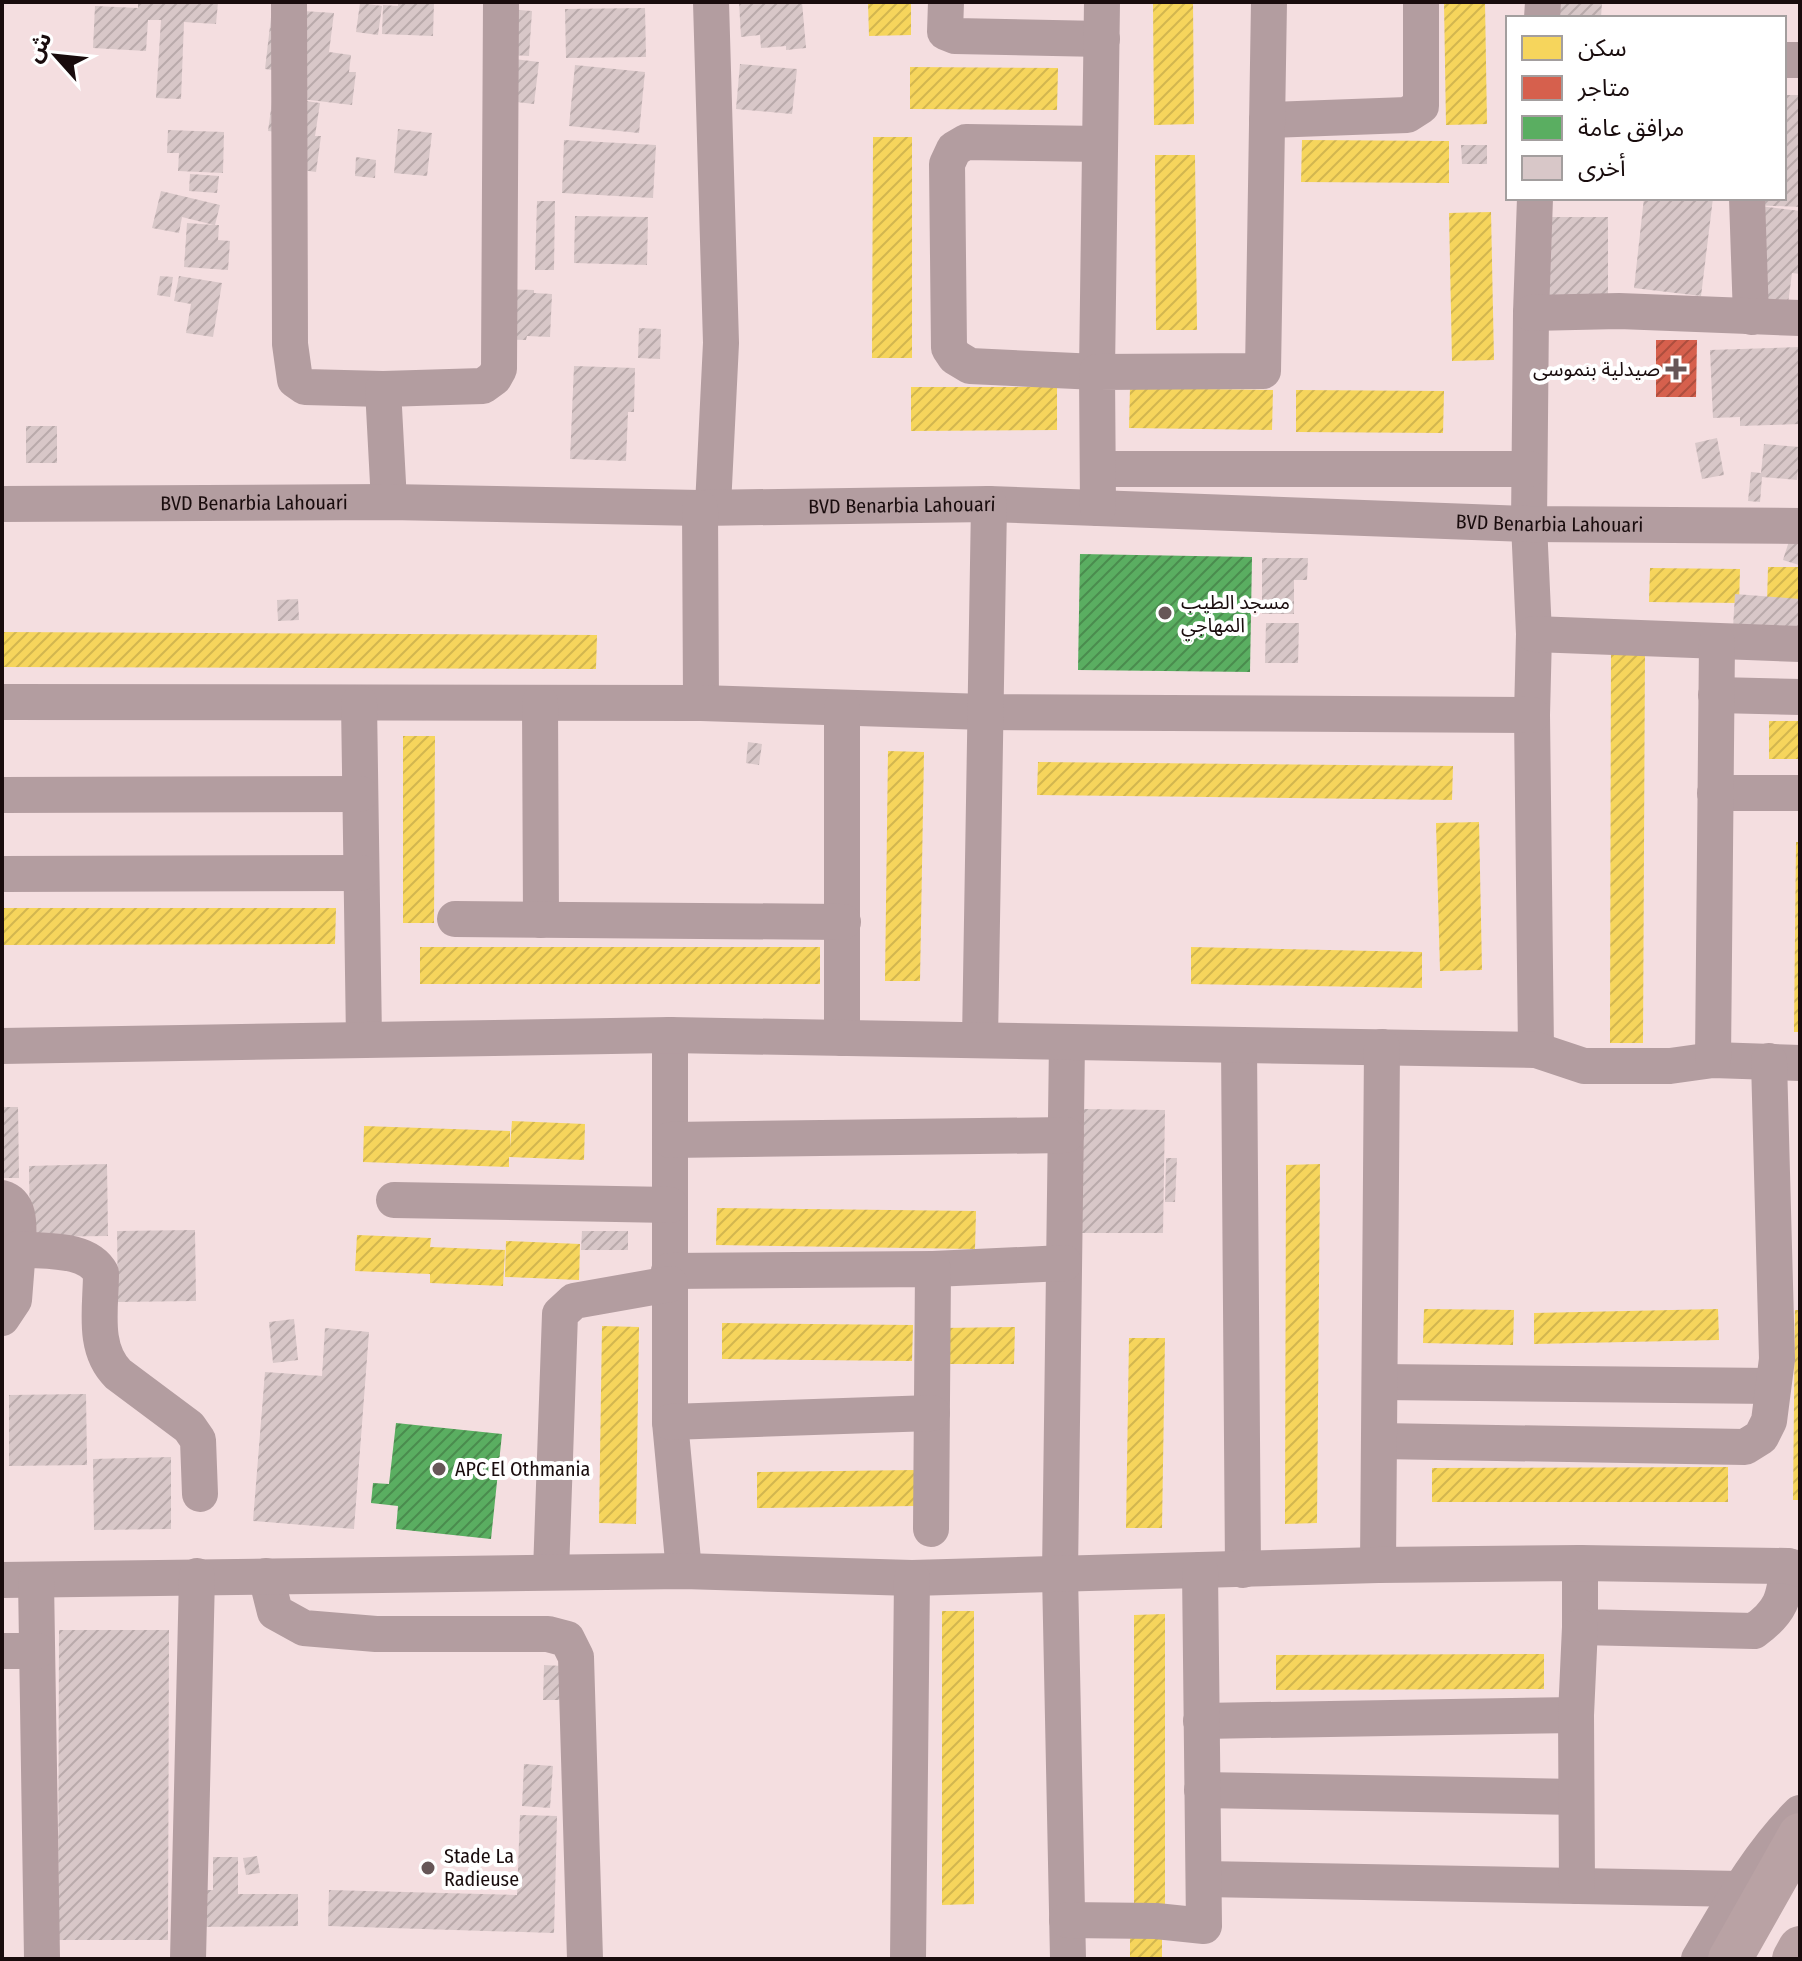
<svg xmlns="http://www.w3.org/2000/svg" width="1802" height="1961" font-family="'Fira Sans Condensed','Noto Sans Arabic',sans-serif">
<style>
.homes{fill:url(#homes-hatch)}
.shops{fill:url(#shops-hatch)}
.public{fill:url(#public-hatch)}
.building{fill:url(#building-hatch)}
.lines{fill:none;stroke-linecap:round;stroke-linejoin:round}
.minor{stroke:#b39da0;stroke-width:36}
.highway{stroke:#b9a2a4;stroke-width:44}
.poi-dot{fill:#665657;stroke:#fff;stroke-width:3}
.labels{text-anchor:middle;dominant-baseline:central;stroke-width:8;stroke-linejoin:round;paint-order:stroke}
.poi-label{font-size:20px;fill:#190c0d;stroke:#fff;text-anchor:start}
.street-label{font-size:20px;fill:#190c0d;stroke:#fff}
</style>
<defs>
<pattern id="homes-hatch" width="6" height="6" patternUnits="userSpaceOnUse" patternTransform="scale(2)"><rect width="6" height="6" fill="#f6d55c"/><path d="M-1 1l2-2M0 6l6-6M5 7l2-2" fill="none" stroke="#d2b64f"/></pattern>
<pattern id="shops-hatch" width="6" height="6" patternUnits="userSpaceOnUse" patternTransform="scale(2)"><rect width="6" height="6" fill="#d6604d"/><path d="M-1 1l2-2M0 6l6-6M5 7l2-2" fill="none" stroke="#ad4e3e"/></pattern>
<pattern id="public-hatch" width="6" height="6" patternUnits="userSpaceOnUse" patternTransform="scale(2)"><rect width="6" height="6" fill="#5aae61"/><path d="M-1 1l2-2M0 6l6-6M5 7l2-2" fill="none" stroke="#4a8c4e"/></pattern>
<pattern id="building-hatch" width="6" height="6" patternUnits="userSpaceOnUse" patternTransform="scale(2)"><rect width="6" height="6" fill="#d8c7c8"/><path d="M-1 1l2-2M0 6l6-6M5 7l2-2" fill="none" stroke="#b9aaab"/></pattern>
</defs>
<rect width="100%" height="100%" fill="#f4dee0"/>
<g class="homes">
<path d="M868,2H911V35L869,36Z"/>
<path d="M1153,2H1193L1194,124L1154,125Z"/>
<path d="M1444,2H1485L1487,124L1446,125Z"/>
<path d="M910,67L1058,68L1057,110L910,109Z"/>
<path d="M873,137H912V358H872Z"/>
<path d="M1302,140L1449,141V183L1301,182Z"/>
<path d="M1155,155H1195L1197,330H1156Z"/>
<path d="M1491,212L1494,360L1452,361L1449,213Z"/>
<path d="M911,387H1057V430L911,431Z"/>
<path d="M1130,388L1273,390L1272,430L1129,428Z"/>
<path d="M1296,390L1444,391L1443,433L1296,432Z"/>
<path d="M1768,567H1800V603H1767Z"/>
<path d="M1650,568L1740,569L1739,603L1649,602Z"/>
<path d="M2,632L597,635L596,669L2,667Z"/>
<path d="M1611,648H1645L1643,1043H1610Z"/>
<rect x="1769" y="721" width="31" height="38"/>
<path d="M403,736H435L434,923H403Z"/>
<path d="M888,751L924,752L920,981H885Z"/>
<path d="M1038,762L1453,766L1452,800L1037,795Z"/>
<path d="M1479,822L1482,970L1440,971L1436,823Z"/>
<path d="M1796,842H1800V1032H1794Z"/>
<path d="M2,908H336L335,944L2,945Z"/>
<rect x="420" y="947" width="400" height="37"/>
<path d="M1191,947L1422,952V988L1191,984Z"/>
<path d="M512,1121L585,1124L584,1160L509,1157V1167L363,1162L364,1126L510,1131V1148Z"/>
<path d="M1320,1164L1317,1523L1285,1524L1286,1165Z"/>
<path d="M717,1208L976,1211L975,1249L716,1245Z"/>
<path d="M357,1235L431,1238L430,1247L505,1250L503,1286L430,1283V1274L355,1271Z"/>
<path d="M506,1241L580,1244L579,1280L505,1277Z"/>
<path d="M1424,1309L1514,1310L1513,1345L1423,1343Z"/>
<path d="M1718,1309L1719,1340L1534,1344V1313Z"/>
<path d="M1795,1310H1800V1500H1793Z"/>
<path d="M722,1323L913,1325L912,1361L722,1359Z"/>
<path d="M602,1326L639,1327L636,1524L599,1523Z"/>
<path d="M1015,1327L1014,1364H942V1328Z"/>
<path d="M1129,1338H1165L1162,1528H1126Z"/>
<path d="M1728,1467V1502H1432V1468Z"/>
<path d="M916,1470V1506L757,1508V1472Z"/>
<path d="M942,1611H974V1904L942,1905Z"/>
<path d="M1165,1614V1908H1134V1615Z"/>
<path d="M1544,1654V1689L1276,1690V1655Z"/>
<rect x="1130" y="1938" width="32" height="21"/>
</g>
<path class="shops" d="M1656,340H1697L1696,397H1656Z"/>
<g class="public">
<path d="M1080,554L1252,557L1250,672L1078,670Z"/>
<path d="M396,1423L502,1434L491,1539L396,1529L398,1506L371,1503L373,1483L389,1484Z"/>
</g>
<g class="building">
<path d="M138,2H218L216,24L184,22L181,99L156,98L161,20H148L146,51L93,48L95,6L138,8Z"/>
<path d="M398,2H434L433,36L382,34L383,5L398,6Z"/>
<path d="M739,2H802L806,48L786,50V46L761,48L760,35L741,37Z"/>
<path d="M1557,2H1602L1601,18H1557Z"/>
<path d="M360,3L382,6L378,35L356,32Z"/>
<path d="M498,8L532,11L529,56L494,54Z"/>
<path d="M645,8L646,57L566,58L565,9Z"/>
<path d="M272,9L334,13L329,52L351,55L349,72H356L352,105L301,99L297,134L268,131L276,72L303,74L265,69Z"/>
<path d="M498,57L539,62L534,104L492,99Z"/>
<path d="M740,64L797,69L792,114L736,109Z"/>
<path d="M575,65L645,72L639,133L569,126Z"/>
<path d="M1784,95H1800V207L1751,205L1800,211V274L1792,273L1788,304L1753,300L1737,198H1784Z"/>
<path d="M306,101L320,103L315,136H321L316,172L280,167Z"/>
<path d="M398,129L432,133L427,176L394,173Z"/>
<path d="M168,130L224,132L223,173L178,171L179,153H167Z"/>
<path d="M564,140L656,145L653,198L562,193Z"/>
<path d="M1461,145H1487V164H1462Z"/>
<path d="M356,157L376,160L375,178L355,176Z"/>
<path d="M190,174L219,176L217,193L189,191Z"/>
<path d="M161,191L220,205L215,225H219L218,240L230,241L228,270L184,267L187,223L214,225L182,217L179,233L152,228Z"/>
<path d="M1644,198H1713L1701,296L1634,288Z"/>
<path d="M537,201H555L554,270H535Z"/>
<path d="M575,216L648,217L647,265L574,263Z"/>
<path d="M1542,217H1608V301L1542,302Z"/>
<path d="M160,276L173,277L170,297L157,295Z"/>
<path d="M179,276L222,283L213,337L186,333L191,304L174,301Z"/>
<path d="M493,289L534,290V293L552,294L550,337L527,336L526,340L491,339Z"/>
<path d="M639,328L661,329L660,359L638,358Z"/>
<path d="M1800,347V424L1740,426V417L1713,418L1710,350Z"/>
<path d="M574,366L635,368L634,412H628L626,461L570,459Z"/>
<rect x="26" y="426" width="31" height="37"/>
<path d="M1717,438L1724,475L1702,479L1695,443Z"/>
<path d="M1764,444L1800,447L1797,480L1762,477L1760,502L1748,501L1751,472L1761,473Z"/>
<path d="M1789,541L1800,544L1799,565L1783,560Z"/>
<path d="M1262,558H1308L1307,580H1294V614H1262Z"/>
<path d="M1735,594L1800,599V632L1733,628Z"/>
<path d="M298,599L299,620L278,621L277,600Z"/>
<path d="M1266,623H1299L1298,663H1265Z"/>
<path d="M748,742L762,744L759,765L746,763Z"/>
<path d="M2,1107H18L19,1178H2Z"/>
<path d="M1080,1109L1165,1110L1163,1233H1078Z"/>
<path d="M1166,1158H1177L1175,1202H1165Z"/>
<path d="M107,1164L108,1236L30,1237L29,1166Z"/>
<path d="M195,1230L196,1301L118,1302L117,1231Z"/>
<path d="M582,1231H628V1250H581Z"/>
<path d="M294,1319L298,1360L273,1363L269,1322Z"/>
<path d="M325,1328L369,1332L354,1529L253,1521L265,1372L322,1376Z"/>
<path d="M86,1394L87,1465L9,1466V1395Z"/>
<path d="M171,1457V1529L94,1530L93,1459Z"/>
<path d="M59,1630H169L168,1940H58Z"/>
<path d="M544,1665L562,1666L561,1700H543Z"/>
<path d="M524,1764L553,1766L550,1808L522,1806Z"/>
<path d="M520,1815L557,1816L554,1933L328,1926L329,1890L517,1895Z"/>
<path d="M257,1856L260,1873L246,1875L243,1858Z"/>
<path d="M213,1857H238V1894H298V1926L191,1927V1890H213Z"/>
</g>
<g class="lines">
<g class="minor">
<path d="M289,2L290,344L295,380L305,387L383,389"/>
<path d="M711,2L721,343L713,506"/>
<path d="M946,2L945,32L955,36L1102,39"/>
<path d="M1542,18L1543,2"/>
<path d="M1784,60H1800"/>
<path d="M1267,120L1407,115L1421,106V2"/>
<path d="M1100,144L966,142L954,149L947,164L949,348L955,357L970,366L1097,372C1099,249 1100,125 1102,2"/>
<path d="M1535,198L1531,313L1529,524L1534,634L1532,715L1536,1050"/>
<path d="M1747,198L1751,317"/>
<path d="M1531,313L1619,311L1800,318"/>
<path d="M1098,469H1529"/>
<path d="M389,502L383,389L483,386L494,378L499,369L501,2"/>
<path id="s1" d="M2,504L389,502L700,508L989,504L1529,524L1800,526"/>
<path d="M700,508L701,703"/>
<path d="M1098,508L1097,372L1263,371L1269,2"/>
<path d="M1534,634L1800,644"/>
<path d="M1716,695L1800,697"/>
<path d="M2,702L701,703L985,712L1532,715"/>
<path d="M359,703L364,1040"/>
<path d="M540,703L541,920"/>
<path d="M842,708V1038"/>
<path d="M1715,793H1800"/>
<path d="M2,795L360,794"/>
<path d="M2,874L361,873"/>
<path d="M455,919L843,922"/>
<path d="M670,1035V1422L684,1571"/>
<path d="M980,1040L989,504"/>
<path d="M1067,1042L1060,1574L1068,1959"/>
<path d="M1239,1045L1243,1570"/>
<path d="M2,1046L670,1035L1536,1050L1584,1066H1670L1713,1060L1800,1063"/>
<path d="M1713,1060L1717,642"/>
<path d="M670,1140L1066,1135"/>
<path d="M2,1198C23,1204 18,1231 18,1249"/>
<path d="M394,1200L670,1205"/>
<path d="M933,1269L1064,1263"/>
<path d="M669,1271L933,1269L931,1529"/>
<path d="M2,1318L14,1300L18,1249C45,1252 87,1247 101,1273C101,1308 92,1348 118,1374L189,1427L198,1440L200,1494"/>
<path d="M1380,1382L1773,1386"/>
<path d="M670,1422L932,1413"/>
<path d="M1380,1441L1745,1447L1761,1437L1769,1421L1777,1359L1769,1061"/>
<path d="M1580,1563V1627L1754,1631C1782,1611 1784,1598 1788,1566"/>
<path d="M1378,1565L1382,1047"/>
<path d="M551,1572L560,1314L574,1301L670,1284"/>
<path d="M266,1576L275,1612L304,1628L376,1634H548L567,1639L576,1657L585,1959"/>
<path d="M2,1580L684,1571L912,1578L1378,1565L1580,1563L1788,1566L1800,1569"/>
<path d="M36,1580L42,1958"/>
<path d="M2,1651H37"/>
<path d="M1201,1721L1576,1715"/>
<path d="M1202,1790L1576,1797"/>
<path d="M1204,1879L1741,1889"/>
<path d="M1577,1886L1576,1715L1580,1627"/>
<path d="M1067,1920L1156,1921L1204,1926L1200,1570"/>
<path d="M188,1959L197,1576"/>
<path d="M908,1959L912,1578"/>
<path d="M1699,1959C1729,1908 1758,1854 1800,1813"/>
</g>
<g class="highway">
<path d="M1730,1959L1800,1835"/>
<path d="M1794,1959L1800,1948"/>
</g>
</g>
<g class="poi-dot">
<path d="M1672 357h8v8h8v8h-8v8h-8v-8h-8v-8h8z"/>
<circle cx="1165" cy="613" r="8"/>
<circle cx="439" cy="1469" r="8"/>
<circle cx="428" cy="1868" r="8"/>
</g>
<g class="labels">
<g class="poi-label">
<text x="1660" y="369" text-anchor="end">صيدلية بنموسى</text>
<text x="1181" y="602">مسجد الطيب<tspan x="1181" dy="23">المهاجي</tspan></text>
<text x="455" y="1469">APC El Othmania</text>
<text x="444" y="1856">Stade La<tspan x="444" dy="23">Radieuse</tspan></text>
</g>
<g class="street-label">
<text stroke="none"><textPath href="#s1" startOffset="252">BVD Benarbia Lahouari</textPath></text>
<text stroke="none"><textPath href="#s1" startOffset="900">BVD Benarbia Lahouari</textPath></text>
<text stroke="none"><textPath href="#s1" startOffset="1548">BVD Benarbia Lahouari</textPath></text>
</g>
</g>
<rect width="1802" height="1961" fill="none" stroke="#190c0d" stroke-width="8"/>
<rect x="1506" y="16" width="280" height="184" fill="#ffffff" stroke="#a39e9e" stroke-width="2"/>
<rect x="1522" y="36" width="40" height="24" fill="#f6d55c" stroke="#a39e9e" stroke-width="2"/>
<text x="1578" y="56" font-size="24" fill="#190c0d">سكن</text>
<rect x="1522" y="76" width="40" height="24" fill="#d6604d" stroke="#a39e9e" stroke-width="2"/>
<text x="1578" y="96" font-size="24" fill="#190c0d">متاجر</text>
<rect x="1522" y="116" width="40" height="24" fill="#5aae61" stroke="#a39e9e" stroke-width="2"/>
<text x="1578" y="136" font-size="24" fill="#190c0d">مرافق عامة</text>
<rect x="1522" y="156" width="40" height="24" fill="#d8c7c8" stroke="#a39e9e" stroke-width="2"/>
<text x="1578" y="176" font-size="24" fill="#190c0d">أخرى</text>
<g transform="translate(56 56) rotate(297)" stroke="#ffffff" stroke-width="6" paint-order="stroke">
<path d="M0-6L14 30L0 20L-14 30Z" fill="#190c0d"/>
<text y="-12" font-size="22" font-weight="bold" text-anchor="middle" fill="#190c0d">ش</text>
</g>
</svg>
